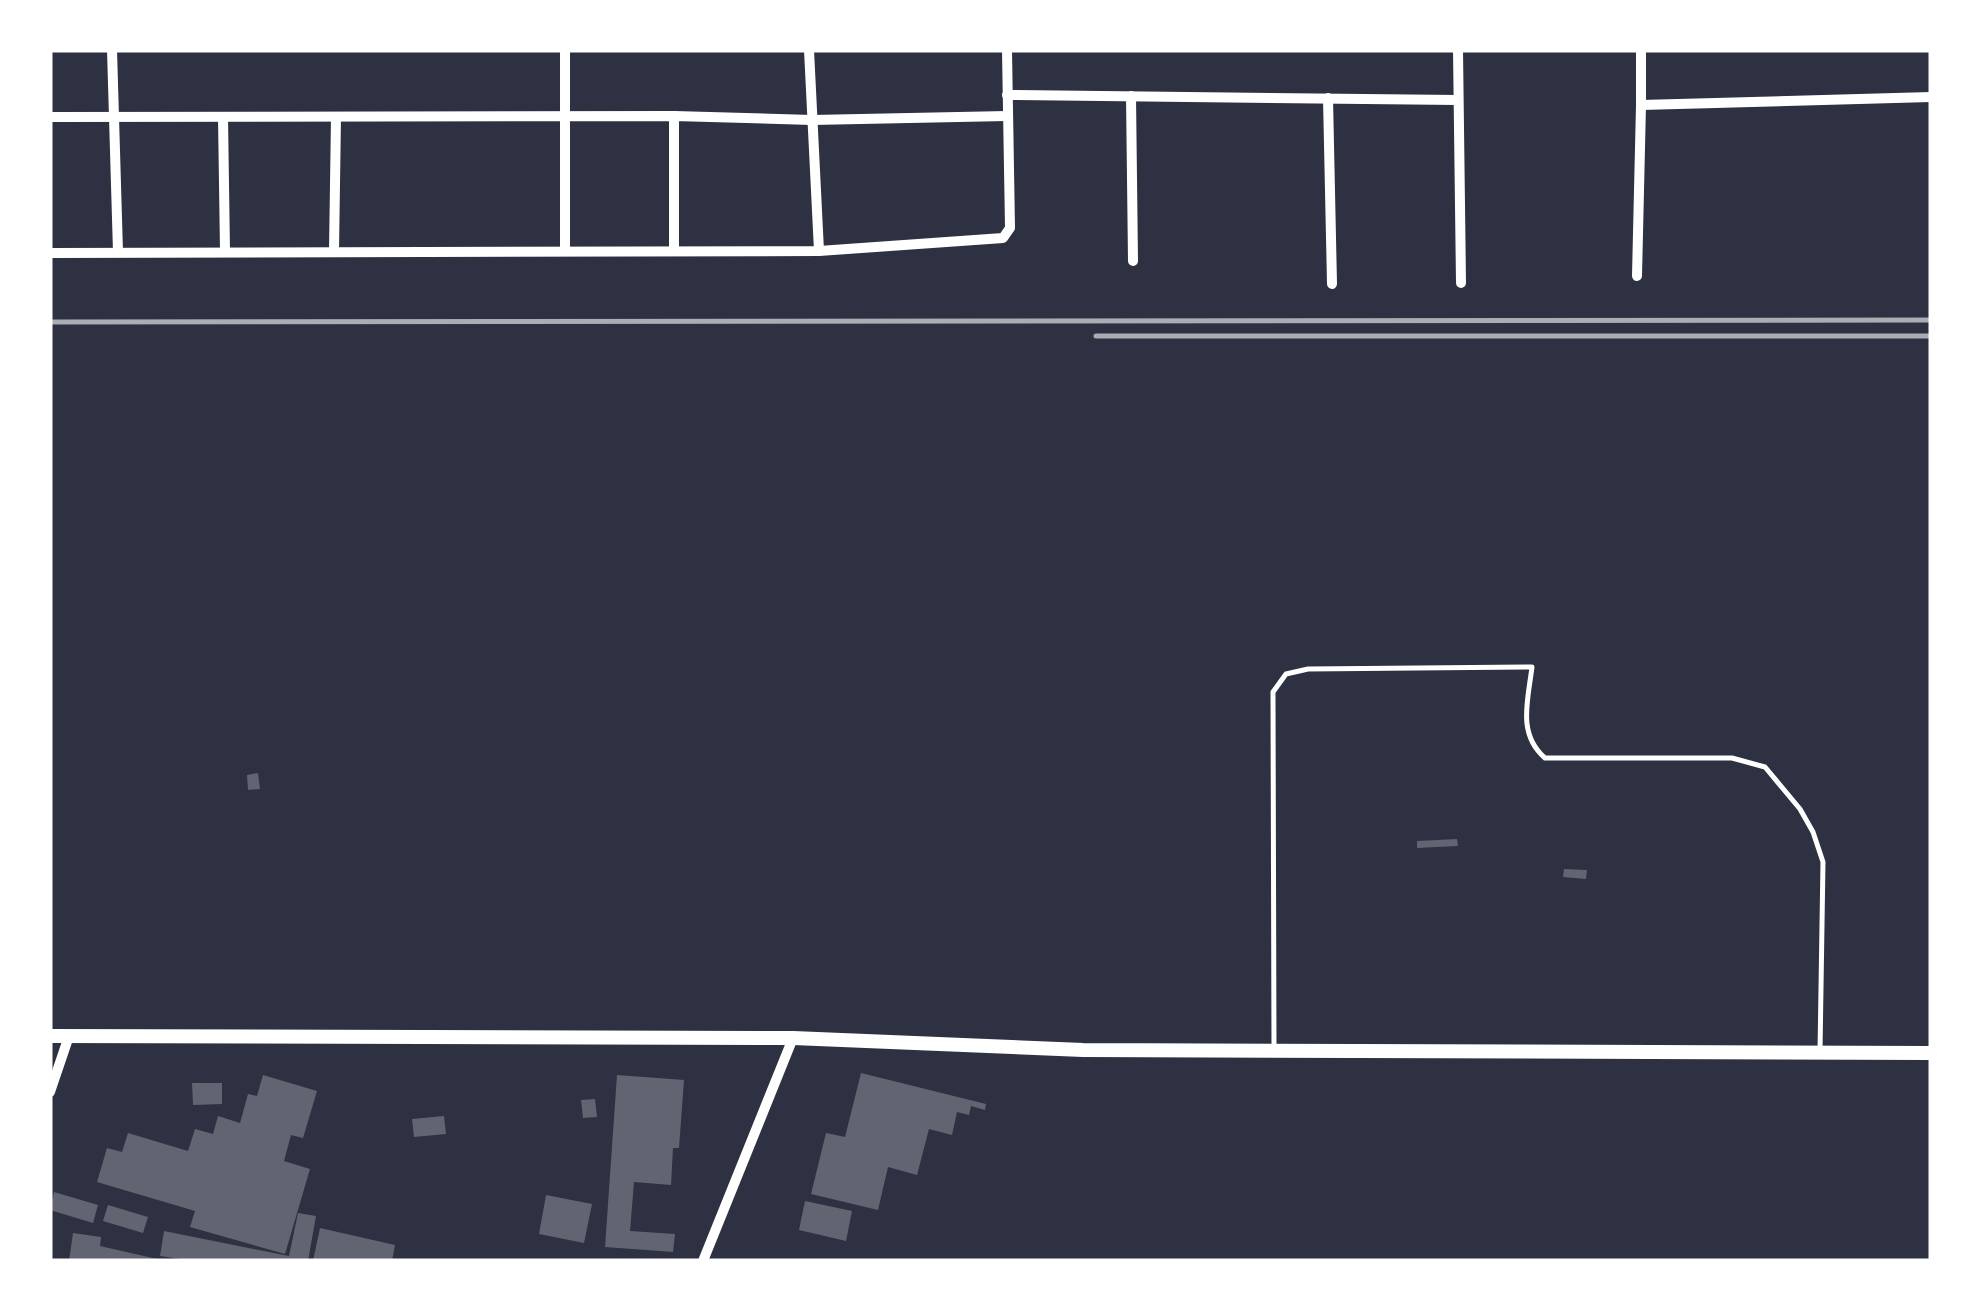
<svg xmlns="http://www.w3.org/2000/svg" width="1981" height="1311" font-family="Ubuntu,sans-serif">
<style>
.building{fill:#626471}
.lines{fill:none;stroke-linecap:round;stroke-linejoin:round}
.service{stroke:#fff;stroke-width:5}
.minor{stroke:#fff;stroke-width:10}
.tertiary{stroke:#fff;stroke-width:14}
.rail{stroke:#abadb3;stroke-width:5}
</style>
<rect width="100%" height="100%" fill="#2d3142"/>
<g class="building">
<path d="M258,773L260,789L248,790L247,775Z"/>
<path d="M1457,839L1458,846L1417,848V841Z"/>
<path d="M1564,869L1587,870L1586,879L1563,877Z"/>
<path d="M861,1073L986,1104L985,1110L971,1106L969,1115L957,1112L952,1135L929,1129L917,1175L888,1167L878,1210L811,1194L826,1133L845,1137Z"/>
<path d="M263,1075L317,1091L303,1138L291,1135L284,1161L310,1169L285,1254L190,1227L195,1211L97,1182L107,1148L122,1152L128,1133L188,1151L195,1129L213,1134L218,1116L240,1123L248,1094L257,1096Z"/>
<path d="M617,1075L684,1080L679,1148H673L671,1185L634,1182L630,1231L675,1234L673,1252L605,1247Z"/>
<path d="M192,1083H222V1104L193,1105Z"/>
<path d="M595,1099L597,1117L583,1118L581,1100Z"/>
<path d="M444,1116L446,1134L414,1137L412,1119Z"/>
<path d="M54,1192L98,1205L93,1223L50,1210Z"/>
<path d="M546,1195L592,1204L584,1243L539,1234Z"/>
<path d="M805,1201L852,1211L846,1241L799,1230Z"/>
<path d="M108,1205L148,1217L143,1233L103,1221Z"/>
<path d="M298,1213L316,1216L308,1261H194L160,1256L164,1231L289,1256Z"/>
<path d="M320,1228L395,1245L392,1261H313Z"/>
<path d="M73,1233L101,1237L100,1246L166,1261H69Z"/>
</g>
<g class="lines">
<path class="service" d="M1274,1049L1273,692L1286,674L1308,669L1532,667C1528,700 1517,734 1545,758H1732L1765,767L1800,809L1813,832L1823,862L1820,1051"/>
<g class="minor">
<path d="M112,50L118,252"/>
<path d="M809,50L819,251"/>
<path d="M1458,50L1461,283"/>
<path d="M1641,50V105L1931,97"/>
<path d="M1007,95L1458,100"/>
<path d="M1131,96L1133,261"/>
<path d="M1328,98L1332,284"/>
<path d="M50,117L674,116L812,120L1007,116"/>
<path d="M223,117L225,251"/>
<path d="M334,251L336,117"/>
<path d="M565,251V50"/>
<path d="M674,251V116"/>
<path d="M50,253L819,251L1003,238L1010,228L1007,50"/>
<path d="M1637,276L1641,105"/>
<path d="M50,1092L69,1036"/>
<path d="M703,1261L793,1038"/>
</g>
<path class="tertiary" d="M50,1036L793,1038L1083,1050L1931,1053"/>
<g class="rail">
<path d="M50,322L1931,320"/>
<path d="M1096,336H1931"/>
</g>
</g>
<rect width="1981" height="1311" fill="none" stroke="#ffffff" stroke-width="105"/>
</svg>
